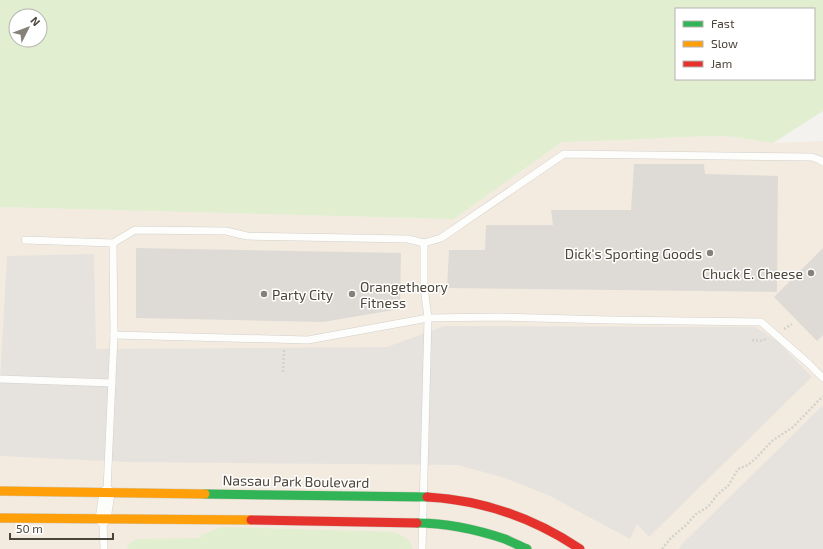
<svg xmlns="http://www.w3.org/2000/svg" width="823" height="549" font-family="'Exo 2',sans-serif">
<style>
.commercial{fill:#f3ebdf}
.green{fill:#e1eecf;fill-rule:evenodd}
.parking{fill:#e6e3df}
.building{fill:#dedbd6}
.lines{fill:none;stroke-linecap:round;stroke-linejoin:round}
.lane-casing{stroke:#d2d0cb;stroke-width:8}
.street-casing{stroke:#d2d0cb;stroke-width:16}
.fast-casing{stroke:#d3cfc5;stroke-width:10}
.slow-casing{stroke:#d3cfc5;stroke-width:10}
.jam-casing{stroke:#d3cfc5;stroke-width:10}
.path{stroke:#d3d2cc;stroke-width:2.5;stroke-dasharray:2 2;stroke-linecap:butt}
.lane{stroke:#fdfdfc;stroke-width:7}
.street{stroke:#fdfdfc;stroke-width:15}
.fast{stroke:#30b455;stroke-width:9}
.slow{stroke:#ff9f0a;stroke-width:9}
.jam{stroke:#e5322d;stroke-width:9}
.poi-dot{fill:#868178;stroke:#fff;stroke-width:1.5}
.labels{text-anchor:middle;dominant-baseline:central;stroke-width:3;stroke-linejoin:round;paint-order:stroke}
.poi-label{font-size:14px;fill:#4b4439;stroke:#fff;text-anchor:end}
.street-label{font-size:14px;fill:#4b4439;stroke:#fff}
</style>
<rect width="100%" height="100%" fill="#f4f2ee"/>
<path class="commercial" d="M727,136L773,143L823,141V549H0V207L454,219L562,142L623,140L679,137Z"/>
<g class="green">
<path d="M0,0H823V111L773,143L727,136L679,137L623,140L562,142L454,219L0,207ZM676,9H814V79H676ZM16,16H40V40H16Z"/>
<path d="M222,527L393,532C402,535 411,539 413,549H127L129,544L136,539L201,538V535Z"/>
</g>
<g class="parking">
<path d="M94,254L96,349L387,347L444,326L755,327L778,342L812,377L649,537L637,524L630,539L548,495L505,478L458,465L125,462L0,456V380L7,256Z"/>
<path d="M823,405V549H679L681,545Z"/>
</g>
<g class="building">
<path d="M634,164H704L705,174L778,176L777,292L447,288L449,250H485L486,225H553L551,210H631Z"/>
<path d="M136,248L401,253L400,309L323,322L136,318Z"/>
<path d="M823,248V335L817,341L774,297Z"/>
</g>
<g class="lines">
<defs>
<g id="lane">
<path d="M25,240L113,243L135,230L226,231L247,236L408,239L424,243"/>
<path d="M114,335L308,340L428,318L498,317L610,320L761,322L808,363L823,378"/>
<path d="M0,379L112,383"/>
<path d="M107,490L114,335L113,243"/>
<path d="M103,521L104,549"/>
<path d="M422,549L428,318L424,287V243L441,238L564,154L812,157L820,160L823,162"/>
</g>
<path id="street" d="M103,519L107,493"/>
<g id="fast">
<path d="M205,494L427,497"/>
<path d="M417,523C445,523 478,530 505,539C512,542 520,546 527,549"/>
</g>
<g id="slow">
<path d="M0,491L205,494"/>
<path d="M0,518L251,520"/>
</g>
<g id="jam">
<path d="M427,497C482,500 534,518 580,549"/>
<path d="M251,520L417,523"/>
</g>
</defs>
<use href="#lane" class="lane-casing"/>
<use href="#street" class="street-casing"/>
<use href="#fast" class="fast-casing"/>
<use href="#slow" class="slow-casing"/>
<use href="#jam" class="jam-casing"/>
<g class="path">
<path d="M784,329L792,324"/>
<path d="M752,340L760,341L766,339"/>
<path d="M283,372L284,349"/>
<path d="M662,549L671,538L685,526L696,514L708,507L717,495L728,486L738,469L748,465L756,458L772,441L793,427L823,396"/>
</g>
<use href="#lane" class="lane"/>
<use href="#street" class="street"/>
<use href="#fast" class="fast"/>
<use href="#slow" class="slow"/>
<use href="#jam" class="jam"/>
</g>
<g class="poi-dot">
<circle cx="710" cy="253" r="4"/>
<circle cx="811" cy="273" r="4"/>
<circle cx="264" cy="294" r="4"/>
<circle cx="352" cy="294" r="4"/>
</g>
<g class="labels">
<g class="poi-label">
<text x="702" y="253">Dick's Sporting Goods</text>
<text x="803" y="273">Chuck E. Cheese</text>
<text x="360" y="286" text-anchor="start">Orangetheory<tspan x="360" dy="16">Fitness</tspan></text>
<text x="272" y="294" text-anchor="start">Party City</text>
</g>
<g class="street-label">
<text transform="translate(296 481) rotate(1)">Nassau Park Boulevard</text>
</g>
</g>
<rect x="675" y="8" width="140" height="72" fill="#ffffff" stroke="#b7b4b0"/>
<rect x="683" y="21" width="20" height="6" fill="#30b455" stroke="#b7b4b0"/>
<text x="711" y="28" font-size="12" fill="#4b4439">Fast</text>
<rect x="683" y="41" width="20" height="6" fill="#ff9f0a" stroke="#b7b4b0"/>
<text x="711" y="48" font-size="12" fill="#4b4439">Slow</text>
<rect x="683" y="61" width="20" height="6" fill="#e5322d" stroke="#b7b4b0"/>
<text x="711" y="68" font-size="12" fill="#4b4439">Jam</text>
<g transform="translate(28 28) rotate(48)"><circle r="19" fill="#ffffff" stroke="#b7b4b0"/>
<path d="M0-3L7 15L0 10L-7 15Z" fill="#868178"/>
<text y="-6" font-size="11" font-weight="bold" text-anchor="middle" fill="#4b4439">N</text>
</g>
<path d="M10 533v6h103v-6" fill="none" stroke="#4b4439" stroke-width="2"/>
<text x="16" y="533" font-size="12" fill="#4b4439" stroke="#ffffff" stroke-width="3" paint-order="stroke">50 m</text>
</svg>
